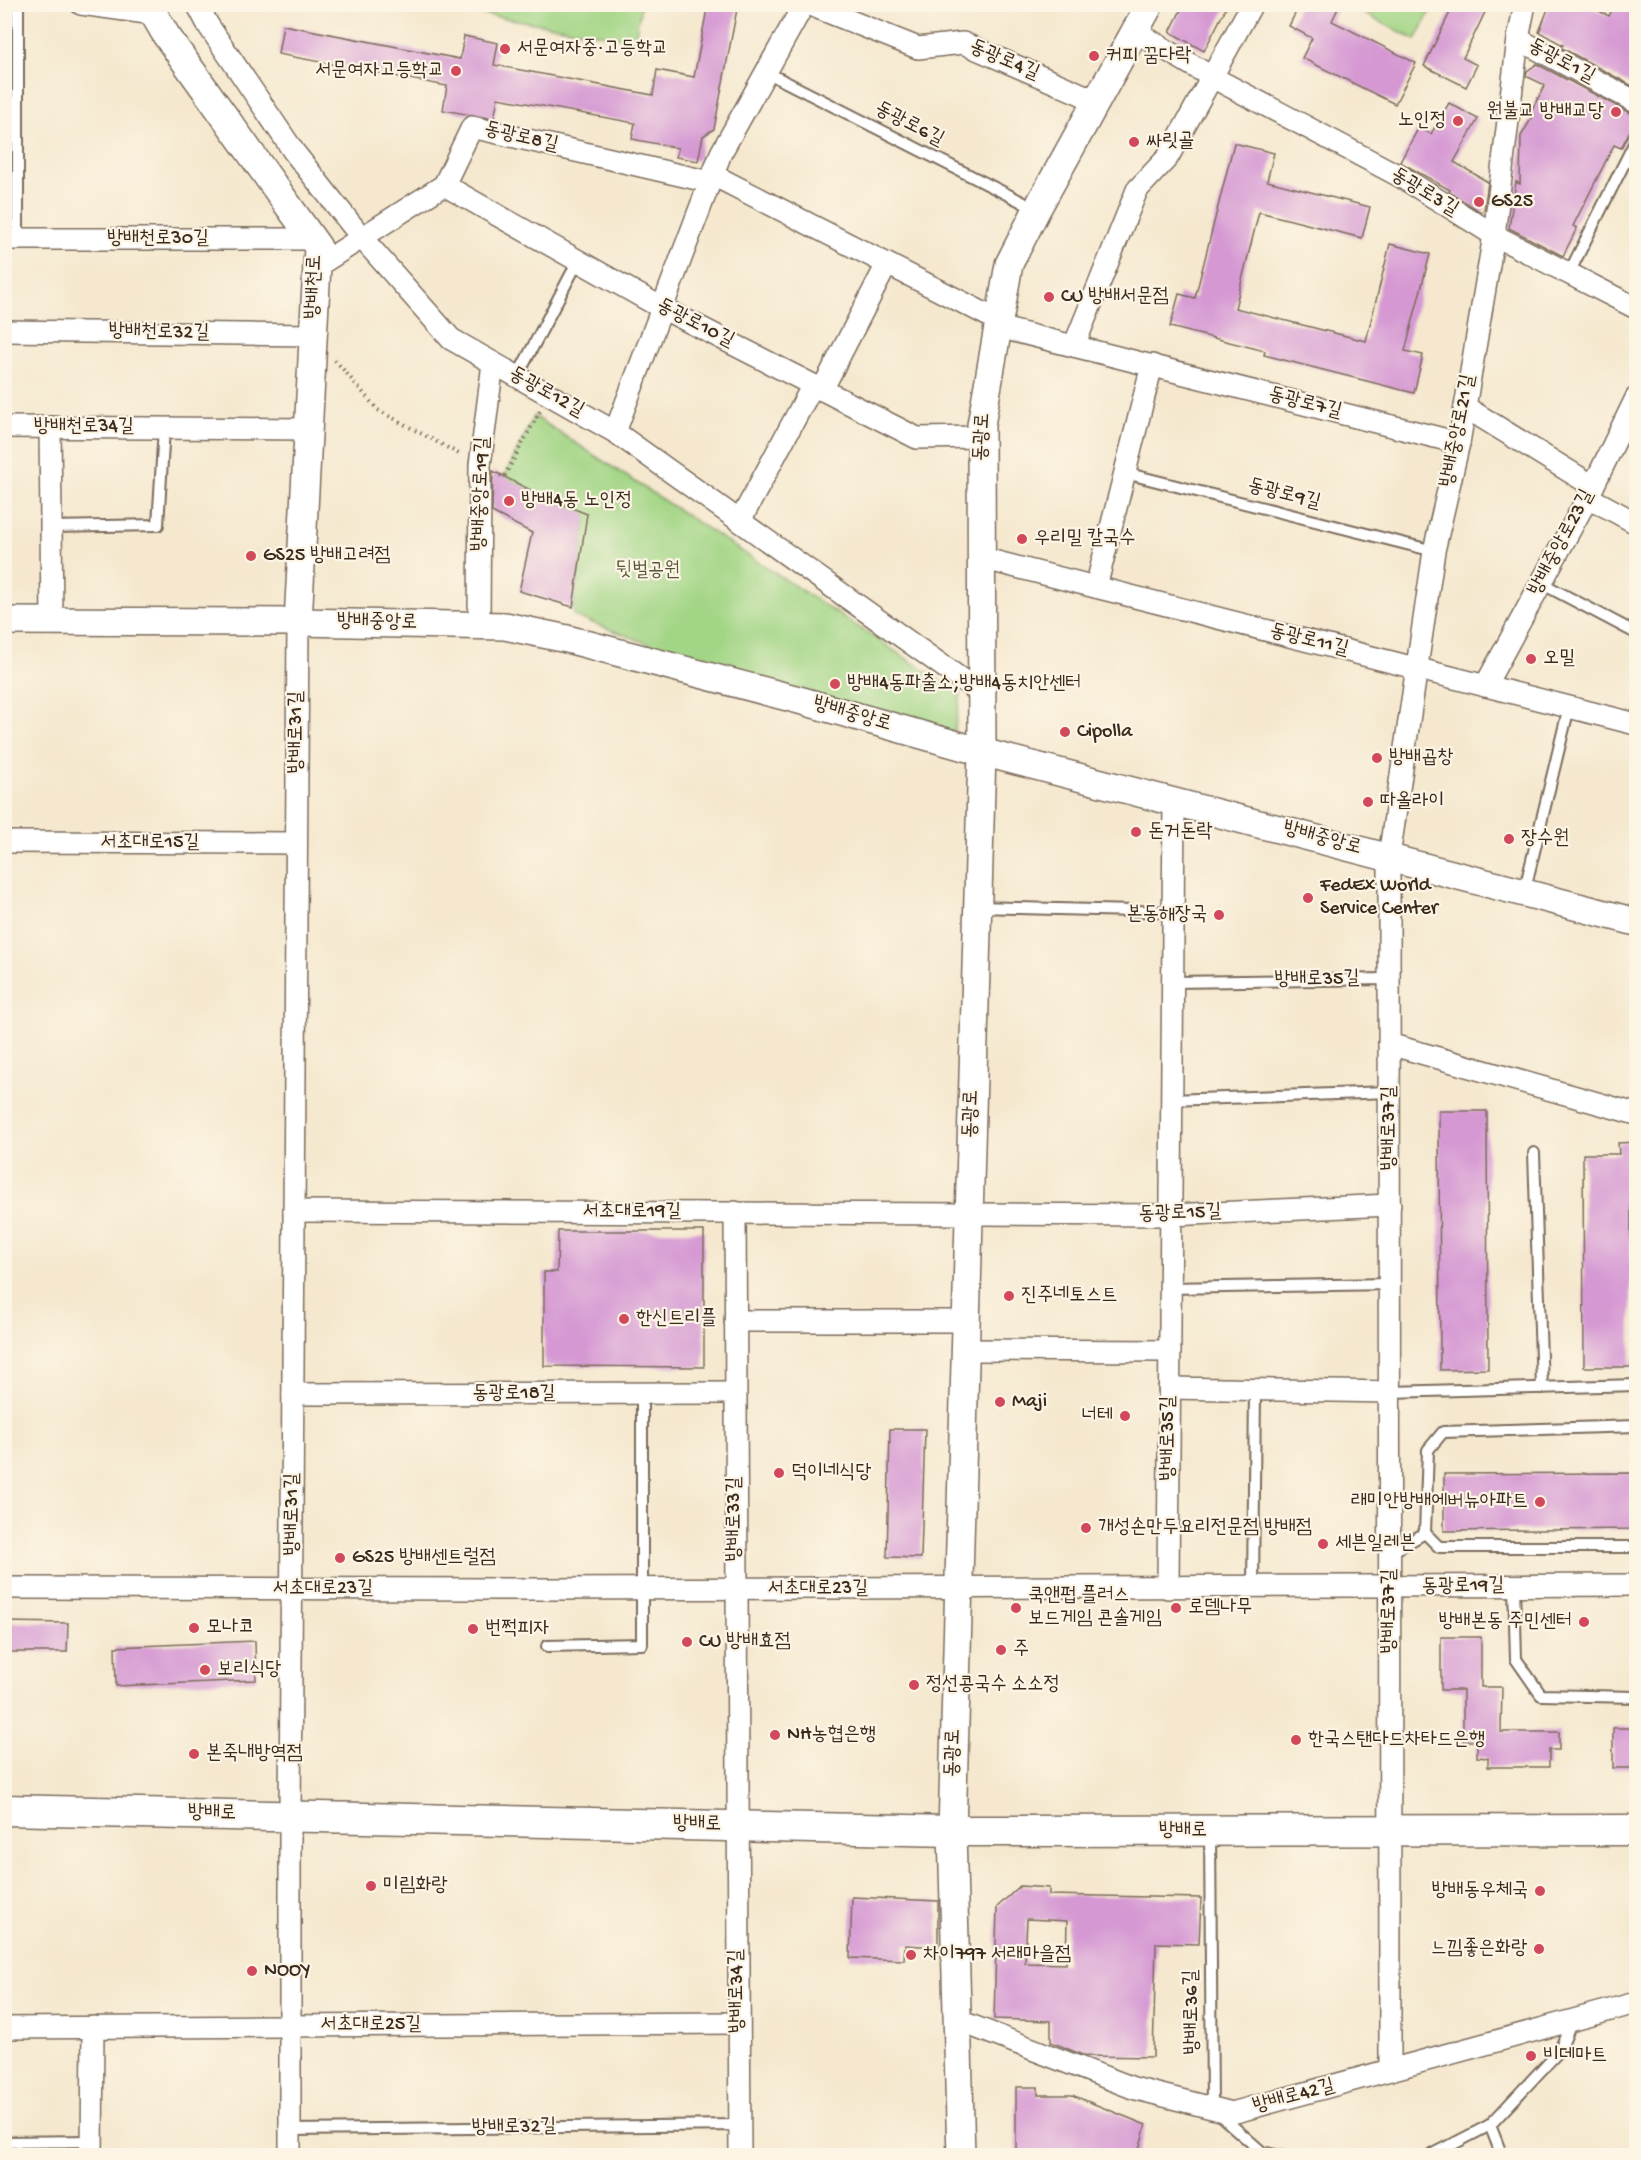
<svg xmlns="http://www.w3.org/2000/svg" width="1641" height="2160" font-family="'Gochi Hand','Poor Story',sans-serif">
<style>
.green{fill:#a2d585;stroke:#6e8052;stroke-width:1.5}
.building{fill:#d598d3;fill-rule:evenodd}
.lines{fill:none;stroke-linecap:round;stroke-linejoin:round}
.service-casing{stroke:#7c6c5c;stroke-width:14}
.minor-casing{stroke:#7c6c5c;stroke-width:24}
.tertiary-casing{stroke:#7c6c5c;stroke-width:30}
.secondary-casing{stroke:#7c6c5c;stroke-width:33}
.path{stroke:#7c6c5c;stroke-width:4;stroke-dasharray:1.5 4.5;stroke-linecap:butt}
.service{stroke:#fff;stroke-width:10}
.minor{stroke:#fff;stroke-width:21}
.tertiary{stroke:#fff;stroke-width:27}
.secondary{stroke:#fff;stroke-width:30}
.poi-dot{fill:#d1495b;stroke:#fcf5e5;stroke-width:2}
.labels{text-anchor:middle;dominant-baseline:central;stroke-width:4.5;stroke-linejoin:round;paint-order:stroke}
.poi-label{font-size:20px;fill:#3b2a1e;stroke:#fcf5e5;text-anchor:start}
.street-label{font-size:20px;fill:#3b2a1e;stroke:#fcf5e5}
.park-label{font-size:20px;fill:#555538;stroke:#fcf5e5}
</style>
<rect width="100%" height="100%" fill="#fcf5e5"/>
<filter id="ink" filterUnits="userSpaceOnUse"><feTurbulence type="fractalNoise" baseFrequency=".0167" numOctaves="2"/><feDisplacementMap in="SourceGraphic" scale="12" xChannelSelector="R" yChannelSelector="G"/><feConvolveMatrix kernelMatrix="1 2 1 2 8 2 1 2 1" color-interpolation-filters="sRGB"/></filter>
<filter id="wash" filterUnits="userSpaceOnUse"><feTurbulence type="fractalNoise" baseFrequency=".008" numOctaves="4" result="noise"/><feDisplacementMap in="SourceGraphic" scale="24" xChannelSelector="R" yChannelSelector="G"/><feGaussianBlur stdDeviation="1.35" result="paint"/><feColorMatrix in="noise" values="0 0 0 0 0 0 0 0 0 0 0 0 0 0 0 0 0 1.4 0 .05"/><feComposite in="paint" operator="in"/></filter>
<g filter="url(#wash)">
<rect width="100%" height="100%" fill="#f5e8cf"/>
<g class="green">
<path d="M428,5L641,4V5L635,40Z"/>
<path d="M1359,5L1360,4L1433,5L1416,40L1357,10Z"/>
<path d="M534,416L961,694L952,744L799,700L574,616L573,607L587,514L540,495L504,477Z"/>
</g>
<g id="blocks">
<g class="building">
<path d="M708,4H738L714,129L703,136L698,161L676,157L678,148L632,139L635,123L498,98L494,119L443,110L447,86L278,54L283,25L460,59L464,36L498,43L494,65L653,95L657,70L694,77Z"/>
<path d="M1184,4H1228L1204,51L1170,32Z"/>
<path d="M1300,4H1340L1332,21L1416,63L1395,104L1302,58L1312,38L1289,26Z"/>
<path d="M1454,4H1489L1463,58L1477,65L1466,87L1424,66Z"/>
<path d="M1550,4H1585L1609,16L1615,4H1636V88L1560,47L1563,45L1539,32Z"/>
<path d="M1537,64L1630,113L1636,115V119L1621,148L1614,145L1573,226L1577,228L1563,256L1509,228L1516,182L1520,184L1521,136L1534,114L1530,113L1545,85L1526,76L1527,71Z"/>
<path d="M1449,103L1478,119L1454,162L1488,182L1484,210L1481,212L1449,192L1450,190L1400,162L1419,127L1431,134Z"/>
<path d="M1234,143L1274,153L1267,181L1370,207L1362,238L1259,212L1235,308L1366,341L1390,244L1430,254L1405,351L1423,355L1414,393L1264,355L1265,351L1170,327L1179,294L1195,298Z"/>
<path d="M493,471L540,495L587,514L573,607L519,591L532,533L492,512Z"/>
<path d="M1439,1111H1487L1488,1369L1440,1370Z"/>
<path d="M1636,1142V1159H1631V1367H1584L1583,1154H1619L1618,1143Z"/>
<path d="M558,1231H704V1367L544,1366V1272H557Z"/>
<path d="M890,1429H925L921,1558L887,1557Z"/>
<path d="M1636,1473V1529L1444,1531V1474Z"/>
<path d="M4,1622L68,1623L67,1652H4Z"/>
<path d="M1441,1637H1481V1687H1502L1501,1732H1559V1750H1549V1767H1488V1758L1477,1757V1741H1463V1690H1441Z"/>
<path d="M255,1641L256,1680L116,1686L115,1647Z"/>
<rect x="1613" y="1728" width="23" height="40"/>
<path d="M1020,1886L1049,1888V1895L1201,1898L1199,1944L1156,1943L1153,2057L1085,2056L1051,2042V2021L994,2019L997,1907ZM1027,1919L1067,1921L1066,1964L1025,1963Z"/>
<path d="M852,1897L938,1901V1947L905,1945L904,1960L850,1958Z"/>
<path d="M1016,2087H1038V2095H1072L1146,2125L1137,2156H1016Z"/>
</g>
</g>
</g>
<g filter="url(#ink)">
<use href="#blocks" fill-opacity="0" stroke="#7c6c5c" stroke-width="1.5"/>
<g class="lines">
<defs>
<g id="service">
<path d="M766,72L1036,209"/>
<path d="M18,239V4"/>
<path d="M1569,273L1636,140"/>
<path d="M517,377L578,261"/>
<path d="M1125,473L1434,551"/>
<path d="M51,527L158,525L164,428"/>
<path d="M1541,583L1636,633"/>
<path d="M1524,893L1569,707"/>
<path d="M978,907L1173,912"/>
<path d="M1172,982L1389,979"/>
<path d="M1171,1100L1389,1092"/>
<path d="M1534,1153L1542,1388"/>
<path d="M1170,1288L1390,1284"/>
<path d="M1390,1392L1636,1385"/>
<path d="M1636,1426L1443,1432L1428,1450L1425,1533L1439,1547H1636"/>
<path d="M1390,1553L1425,1533"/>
<path d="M1514,1586L1516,1659L1541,1695L1636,1697"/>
<path d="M1253,1588L1255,1390"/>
<path d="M547,1646L642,1644V1393"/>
<path d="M1210,1831L1212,2108L1262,2152L1280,2156"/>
<path d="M1490,2125L1502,2156"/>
<path d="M290,2130L739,2125"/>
<path d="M4,2142L92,2141"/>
<path d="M1430,2156L1490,2125L1560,2050L1572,2021"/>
</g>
<g id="minor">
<path d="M81,4L154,14"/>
<path d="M197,4L208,25L294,152L362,238L451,339L615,432L982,694"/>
<path d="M808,4L918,48L963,43L1097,101"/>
<path d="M1136,32L1212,77L1403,178L1494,235L1636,308"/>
<path d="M1518,39L1636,102"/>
<path d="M713,175L999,321"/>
<path d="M444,185L662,308L917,438L981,437"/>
<path d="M4,239H312"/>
<path d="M316,267L444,185L472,127L710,182"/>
<path d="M998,327L1459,443"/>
<path d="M4,331L313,335"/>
<path d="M1074,346L1137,190L1168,157L1252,4"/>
<path d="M822,390L887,264"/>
<path d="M1465,407L1593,486"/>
<path d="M4,427L308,429"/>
<path d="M50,427L52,621"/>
<path d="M615,432L721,153L804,4"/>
<path d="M1588,497L1636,523"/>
<path d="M740,521L813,385"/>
<path d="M981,558L1636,724"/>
<path d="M1096,587L1152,365"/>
<path d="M479,625L480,465L493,363"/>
<path d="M1485,686L1588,497L1636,398"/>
<path d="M4,842L296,843"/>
<path d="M1389,1044L1636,1114"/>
<path d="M294,1211L1171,1215L1390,1205"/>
<path d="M735,1212L740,2156"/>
<path d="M735,1321H966"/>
<path d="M966,1350L1170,1351"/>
<path d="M1169,1388L1390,1392"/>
<path d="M293,1394L735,1393"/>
<path d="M4,1588C548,1589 1093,1591 1636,1585"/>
<path d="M1168,1588L1174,800"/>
<path d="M957,2020L1133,2088L1232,2113L1636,2003"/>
<path d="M4,2028L738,2023"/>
<path d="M1390,2070L1389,857L1434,551L1459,443L1494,235L1518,39L1525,4"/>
<path d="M92,2156L93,2027"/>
<path d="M290,2156V1816L298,622"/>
</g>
<g id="tertiary">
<path d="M148,4L166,35L318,247L298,622"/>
<path d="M4,621L298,622L505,626L567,639L799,700L982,752L1636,922"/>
<path d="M961,2156L952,1831L982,752L981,425L1009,264L1037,209L1150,4"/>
</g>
<path id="secondary" d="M4,1810L952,1831L1636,1830"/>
</defs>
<use href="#service" class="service-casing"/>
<use href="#minor" class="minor-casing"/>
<use href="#tertiary" class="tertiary-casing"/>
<use href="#secondary" class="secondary-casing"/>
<g class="path">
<path d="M335,360L378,410L461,455"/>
<path d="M500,475L504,477L540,411"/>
</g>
<use href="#service" class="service"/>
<use href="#minor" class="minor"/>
<use href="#tertiary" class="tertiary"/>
<use href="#secondary" class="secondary"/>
</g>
</g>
<g class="poi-dot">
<circle cx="505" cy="49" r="6"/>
<circle cx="1094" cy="56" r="6"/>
<circle cx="456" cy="71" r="6"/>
<circle cx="1616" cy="112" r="6"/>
<circle cx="1458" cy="121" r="6"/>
<circle cx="1134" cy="142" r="6"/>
<circle cx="1479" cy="202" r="6"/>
<circle cx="1049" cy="297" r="6"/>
<circle cx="509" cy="501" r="6"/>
<circle cx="1022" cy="539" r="6"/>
<circle cx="251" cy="556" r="6"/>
<circle cx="1531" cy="659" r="6"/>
<circle cx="835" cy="684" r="6"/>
<circle cx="1065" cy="732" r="6"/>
<circle cx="1377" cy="758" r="6"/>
<circle cx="1368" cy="802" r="6"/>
<circle cx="1136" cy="832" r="6"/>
<circle cx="1509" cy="839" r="6"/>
<circle cx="1308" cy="898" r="6"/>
<circle cx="1219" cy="915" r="6"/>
<circle cx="1009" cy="1296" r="6"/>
<circle cx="624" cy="1319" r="6"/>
<circle cx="1000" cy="1402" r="6"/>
<circle cx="1125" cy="1416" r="6"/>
<circle cx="779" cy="1473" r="6"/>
<circle cx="1540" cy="1502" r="6"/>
<circle cx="1086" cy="1528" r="6"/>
<circle cx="1323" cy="1544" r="6"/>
<circle cx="340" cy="1558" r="6"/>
<circle cx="1016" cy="1608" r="6"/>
<circle cx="1176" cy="1608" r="6"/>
<circle cx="1584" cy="1622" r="6"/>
<circle cx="194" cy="1628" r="6"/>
<circle cx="473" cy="1629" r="6"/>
<circle cx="687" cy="1642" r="6"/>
<circle cx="1001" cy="1650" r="6"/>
<circle cx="205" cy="1670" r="6"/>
<circle cx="914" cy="1685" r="6"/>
<circle cx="775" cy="1735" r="6"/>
<circle cx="1296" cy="1740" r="6"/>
<circle cx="194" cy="1754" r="6"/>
<circle cx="371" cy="1886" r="6"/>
<circle cx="1540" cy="1891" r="6"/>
<circle cx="1539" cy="1949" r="6"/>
<circle cx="911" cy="1955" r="6"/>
<circle cx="252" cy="1971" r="6"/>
<circle cx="1531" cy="2056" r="6"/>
</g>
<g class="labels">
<g class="poi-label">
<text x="517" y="49">서문여자중·고등학교</text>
<text x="1106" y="56">커피 꿈다락</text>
<text x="444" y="71" text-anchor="end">서문여자고등학교</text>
<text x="1604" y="112" text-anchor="end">원불교 방배교당</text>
<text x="1446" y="121" text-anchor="end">노인정</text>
<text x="1146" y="142">싸릿골</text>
<text x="1491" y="202">GS25</text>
<text x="1061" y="297">CU 방배서문점</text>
<text x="521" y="501">방배4동 노인정</text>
<text x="1034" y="539">우리밀 칼국수</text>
<text x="263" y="556">GS25 방배고려점</text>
<text x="1543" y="659">오밀</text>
<text x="847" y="684">방배4동파출소;방배4동치안센터</text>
<text x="1077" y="732">Cipolla</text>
<text x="1389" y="758">방배곱창</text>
<text x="1380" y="802">따올라이</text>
<text x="1148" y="832">돈거돈락</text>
<text x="1521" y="839">장수원</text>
<text x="1320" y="886">FedEx World<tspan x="1320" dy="23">Service Center</tspan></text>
<text x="1207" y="915" text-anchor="end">본동해장국</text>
<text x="1021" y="1296">진주네토스트</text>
<text x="636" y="1319">한신트리플</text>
<text x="1012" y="1402">Maji</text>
<text x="1113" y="1416" text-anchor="end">너테</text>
<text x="791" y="1473">덕이네식당</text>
<text x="1528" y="1502" text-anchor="end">래미안방배에버뉴아파트</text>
<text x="1098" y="1528">개성손만두요리전문점 방배점</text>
<text x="1335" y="1544">세븐일레븐</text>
<text x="352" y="1558">GS25 방배센트럴점</text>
<text x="1028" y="1596">쿡앤펍 플러스<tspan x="1028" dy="23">보드게임 콘솔게임</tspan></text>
<text x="1188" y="1608">로뎀나무</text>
<text x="1572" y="1622" text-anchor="end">방배본동 주민센터</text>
<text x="206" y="1628">모나코</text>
<text x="485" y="1629">번쩍피자</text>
<text x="699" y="1642">CU 방배효점</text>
<text x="1013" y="1650">주</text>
<text x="217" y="1670">보리식당</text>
<text x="926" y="1685">정선콩국수 소소정</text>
<text x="787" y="1735">NH농협은행</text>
<text x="1308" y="1740">한국스탠다드차타드은행</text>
<text x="206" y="1754">본죽내방역점</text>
<text x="383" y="1886">미림화랑</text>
<text x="1528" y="1891" text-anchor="end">방배동우체국</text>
<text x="1527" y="1949" text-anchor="end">느낌좋은화랑</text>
<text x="923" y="1955">차이797 서래마을점</text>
<text x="264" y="1971">NOOY</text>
<text x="1543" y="2056">비데마트</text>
</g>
<g class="street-label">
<text transform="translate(1004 61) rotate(23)">동광로4길</text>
<text transform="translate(1561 62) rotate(28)">동광로1길</text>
<text transform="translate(909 125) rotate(27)">동광로6길</text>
<text transform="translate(521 138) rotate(13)">동광로8길</text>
<text transform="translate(1424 193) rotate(31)">동광로3길</text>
<text x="158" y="239">방배천로30길</text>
<text transform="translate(315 287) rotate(-88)">방배천로</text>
<text transform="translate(695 324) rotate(27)">동광로10길</text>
<text transform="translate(159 333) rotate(1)">방배천로32길</text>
<text transform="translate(546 393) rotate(29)">동광로12길</text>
<text transform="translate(1305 404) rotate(14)">동광로7길</text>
<text x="84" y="427">방배천로34길</text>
<text transform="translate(1459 431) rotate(-79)">방배중앙로21길</text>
<text transform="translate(983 437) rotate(-87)">동광로</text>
<text transform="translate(482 494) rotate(-88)">방배중앙로19길</text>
<text transform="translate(1284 495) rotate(14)">동광로9길</text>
<text transform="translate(1562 543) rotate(-62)">방배중앙로23길</text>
<text transform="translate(377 623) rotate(1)">방배중앙로</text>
<text transform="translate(1309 641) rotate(14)">동광로11길</text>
<text transform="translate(852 715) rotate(16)">방배중앙로</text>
<text transform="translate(297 732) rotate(-90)">방배로31길</text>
<text transform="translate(1322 839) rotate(15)">방배중앙로</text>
<text x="150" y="843">서초대로15길</text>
<text transform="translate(1317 980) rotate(-1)">방배로35길</text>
<text transform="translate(972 1114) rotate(-88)">동광로</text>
<text transform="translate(1390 1128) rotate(-90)">방배로37길</text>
<text x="632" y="1212">서초대로19길</text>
<text transform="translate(1180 1214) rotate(-2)">동광로15길</text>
<text x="514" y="1394">동광로18길</text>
<text transform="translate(1169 1438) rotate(-90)">방배로35길</text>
<text transform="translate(293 1514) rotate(-90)">방배로31길</text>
<text transform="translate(735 1519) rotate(-90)">방배로33길</text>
<text transform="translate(1463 1587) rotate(-1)">동광로19길</text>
<text x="323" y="1589">서초대로23길</text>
<text x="818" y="1589">서초대로23길</text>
<text transform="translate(1390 1611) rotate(-90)">방배로37길</text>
<text transform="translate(954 1753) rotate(-88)">동광로</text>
<text transform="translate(212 1814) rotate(1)">방배로</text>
<text transform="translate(697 1825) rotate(1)">방배로</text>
<text x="1183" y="1831">방배로</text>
<text transform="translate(738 1991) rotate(-91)">방배로34길</text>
<text transform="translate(1193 2012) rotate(-91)">방배로36길</text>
<text x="371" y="2025">서초대로25길</text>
<text transform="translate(1294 2097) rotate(-15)">방배로42길</text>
<text transform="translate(514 2128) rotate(-1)">방배로32길</text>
</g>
<g class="park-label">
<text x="648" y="571">뒷벌공원</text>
</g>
</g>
<rect width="1641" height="2160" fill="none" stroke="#fcf5e5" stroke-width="24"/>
</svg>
